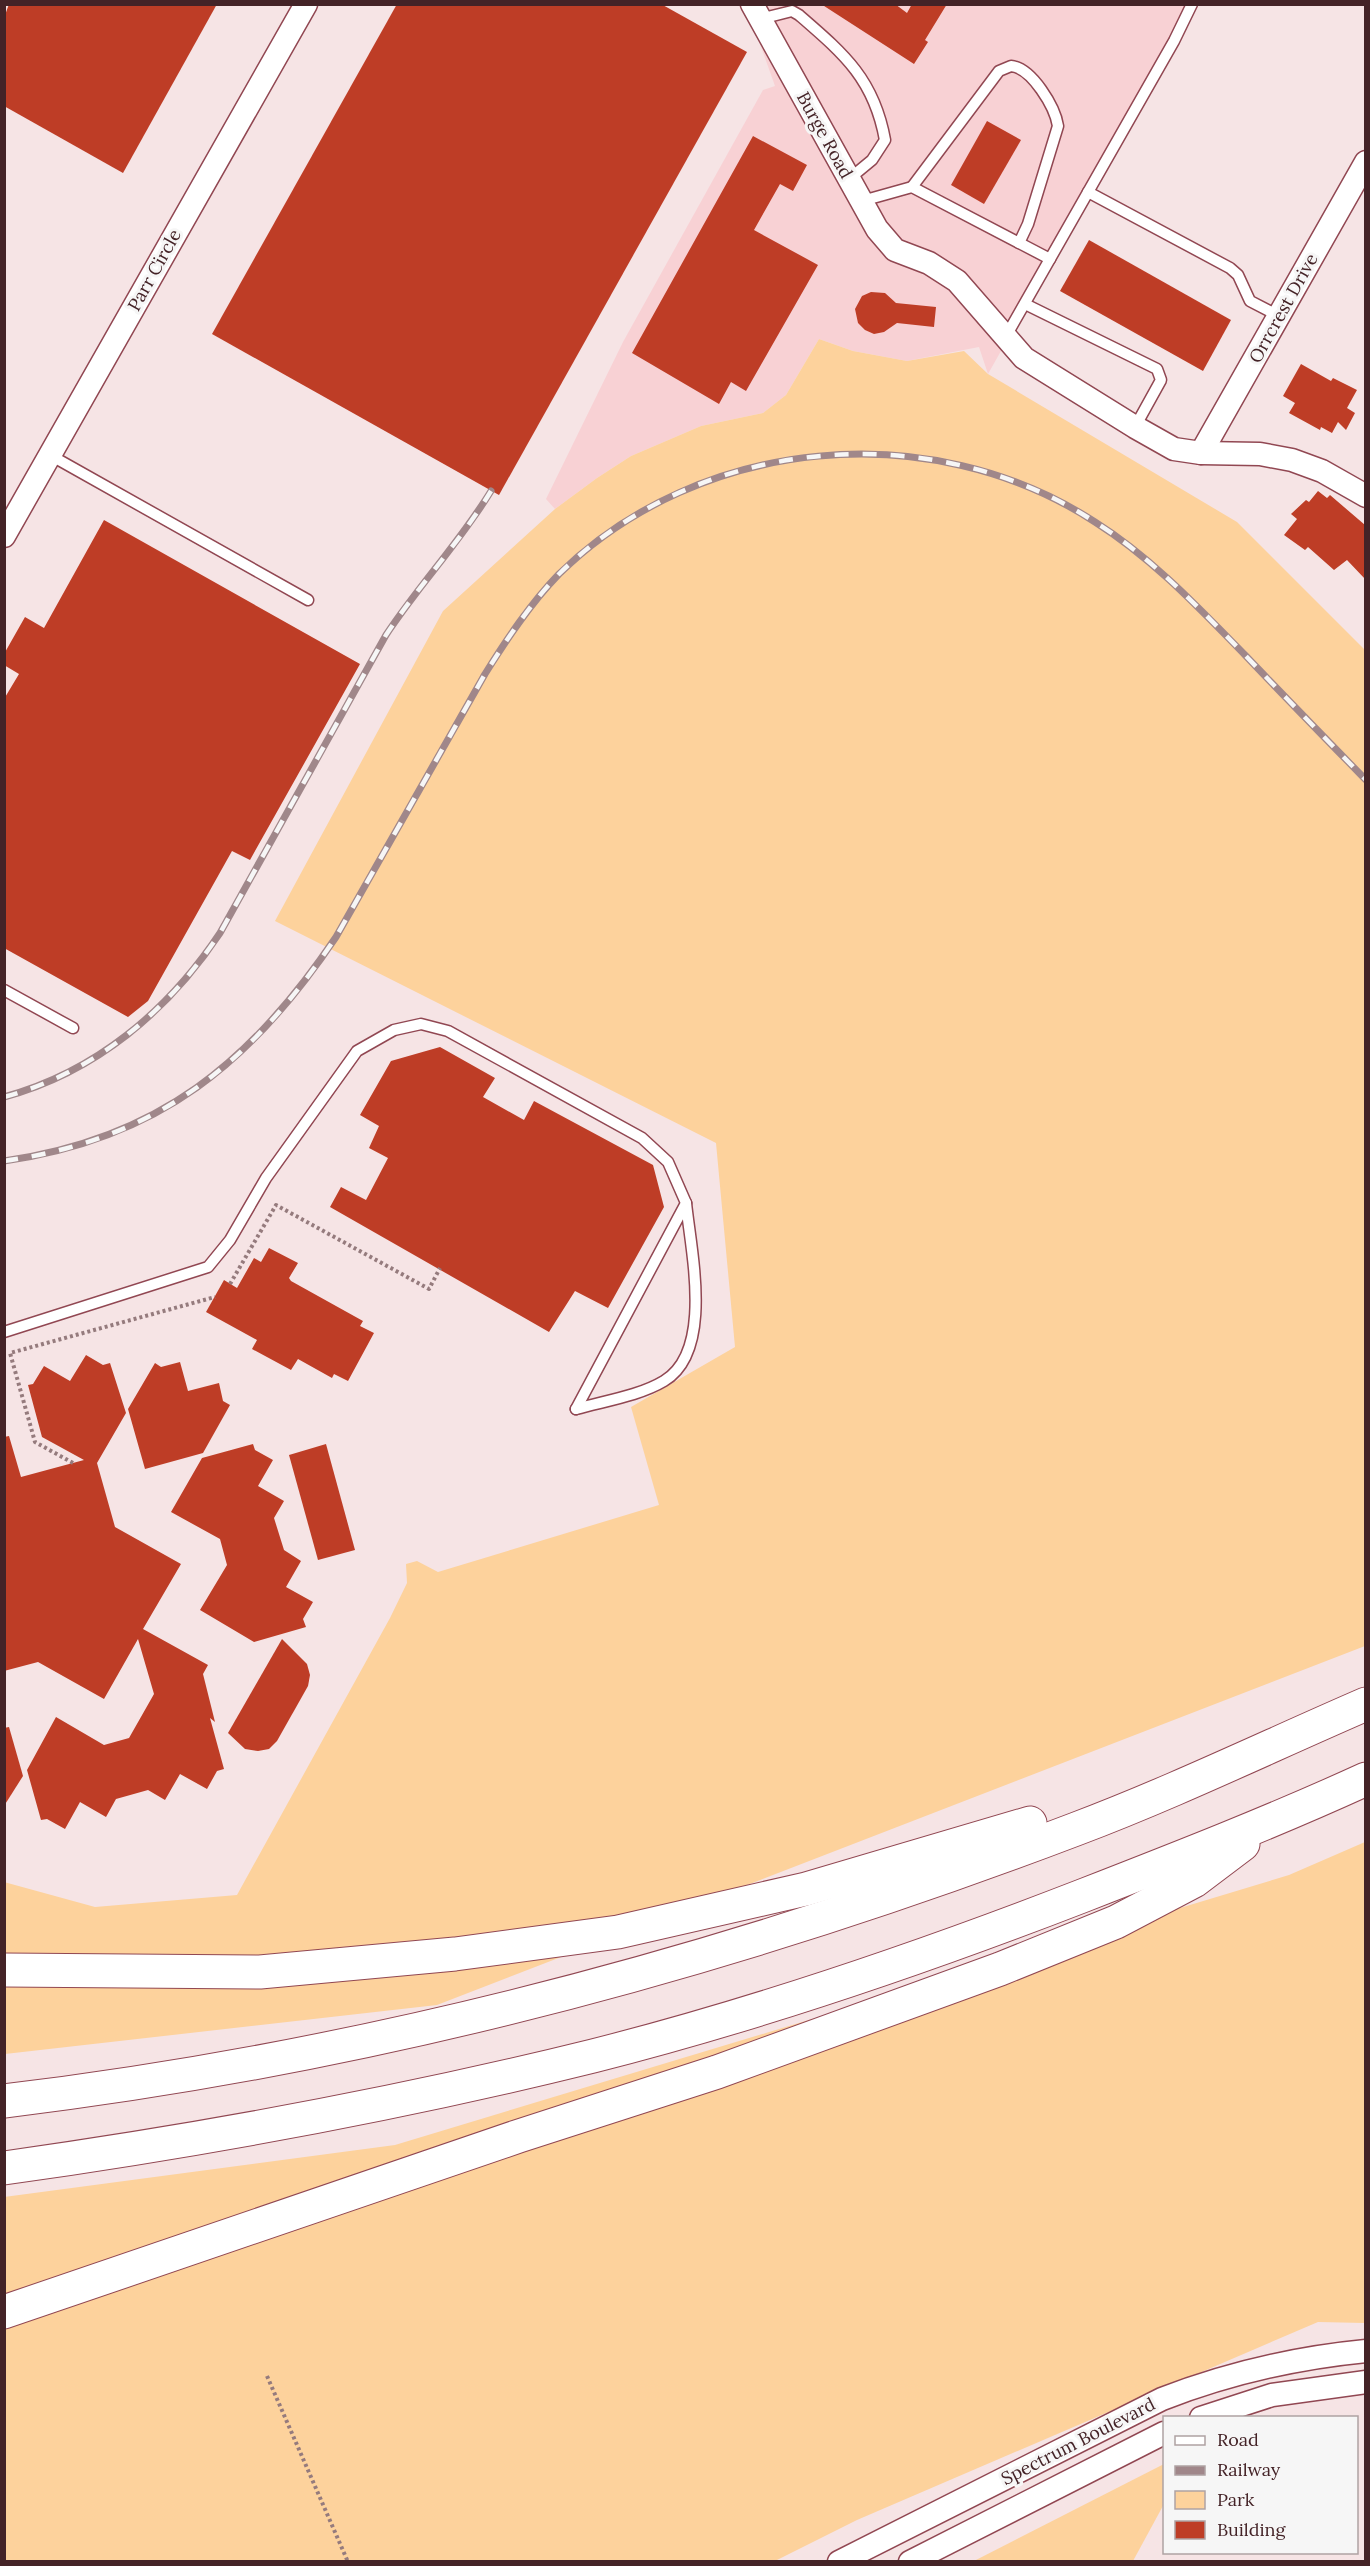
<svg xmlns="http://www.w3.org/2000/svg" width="1370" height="2566" font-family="Lora,serif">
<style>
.built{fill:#f8d1d4}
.green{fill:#fdd29c}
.building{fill:#be3d26}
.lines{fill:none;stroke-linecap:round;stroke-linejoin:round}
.service-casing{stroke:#914752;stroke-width:13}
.minor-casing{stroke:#914752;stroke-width:25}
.motorway-casing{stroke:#914752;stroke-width:35}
.path{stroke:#957b7d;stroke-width:4;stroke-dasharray:3 3;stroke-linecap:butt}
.service{stroke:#fff;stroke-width:10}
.minor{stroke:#fff;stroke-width:22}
.motorway{stroke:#fff;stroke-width:33}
.rail-casing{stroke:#a0878a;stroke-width:7}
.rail{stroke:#f6f6f6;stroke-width:4.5;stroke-dasharray:14;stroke-linecap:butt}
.labels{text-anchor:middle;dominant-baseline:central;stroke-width:6;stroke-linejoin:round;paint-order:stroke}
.street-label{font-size:18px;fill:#442327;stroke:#f6f6f6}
</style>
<rect width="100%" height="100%" fill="#f6e4e5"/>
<path class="built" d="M741,5H1196L988,374L979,347L907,361L853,351L819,339L786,395L763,413L701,426L631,456L597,478L555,509L546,499L623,342L763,90L775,86L760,44Z"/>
<g class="green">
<path d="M819,339L853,351L907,361L964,351L988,374L1237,522L1365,650V1646L437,2005L5,2054L4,1882L95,1907L237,1895L390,1618L407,1583L406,1564L417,1561L438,1572L659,1505L631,1407L735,1347L716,1143L275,921L443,611L555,509L597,478L631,456L701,426L763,413L786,395Z"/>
<path d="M1365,1842V2323L1318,2322L857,2520L775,2561H5L4,2197L395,2145L1289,1875Z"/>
<path d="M1164,2464V2504L1133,2561H974Z"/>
</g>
<g class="building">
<path d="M9,4H217L123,173L4,106V18Z"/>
<path d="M397,4H661L747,52L499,495L212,334Z"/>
<path d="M821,4H895L907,13L912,4H947L925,40L928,42L914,64Z"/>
<path d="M987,121L1021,140L984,204L951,185Z"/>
<path d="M753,136L807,165L793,191L780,184L754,230L818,265L746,391L731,382L719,404L632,353Z"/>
<path d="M1089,240L1231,320L1203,371L1060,291Z"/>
<path d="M871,292L885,293L896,303L936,307L934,327L897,323L884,332L874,334L865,330L858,323L855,309L862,296Z"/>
<path d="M1301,364L1331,381L1333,378L1357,390L1347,408L1355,413L1346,430L1338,422L1332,433L1321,427L1320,430L1289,413L1295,403L1283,396Z"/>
<path d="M1318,491L1327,498L1330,495L1365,525V579L1347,560L1334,570L1308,547L1305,550L1284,535L1297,519L1291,514L1306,500L1309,502Z"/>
<path d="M104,520L360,664L250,860L232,851L148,1001L128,1017L4,948V699L19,674L4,665V654L25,617L44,628Z"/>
<path d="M440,1047L495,1078L483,1097L524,1120L534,1101L653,1165L664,1207L608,1308L575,1291L549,1332L330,1207L341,1187L366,1200L388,1158L369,1148L379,1126L360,1115L391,1061Z"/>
<path d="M269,1248L298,1263L289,1278L291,1281L363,1321L360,1326L374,1333L348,1381L334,1374L332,1378L298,1359L291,1370L252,1349L257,1340L206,1312L224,1280L237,1288L254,1258L261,1262Z"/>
<path d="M86,1355L103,1365L110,1363L126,1413L97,1463L115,1527L181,1564L143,1629L208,1665L203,1674L215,1722L210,1718L224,1769L217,1771L207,1789L180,1774L165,1800L148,1790L116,1799L106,1817L80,1802L65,1829L47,1819L41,1820L27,1770L56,1717L104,1745L129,1738L154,1694L138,1639L104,1699L38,1662L4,1671V1437L9,1436L21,1477L84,1460L42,1437L28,1385L33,1384L44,1366L70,1381Z"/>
<path d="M180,1362L188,1391L219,1383L223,1401L230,1405L203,1453L145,1469L128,1409L155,1363L161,1367Z"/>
<path d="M253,1444L255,1450L273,1460L258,1486L284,1501L274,1518L284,1550L301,1561L286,1587L313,1602L303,1619L306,1627L254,1642L200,1610L227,1565L220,1539L171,1512L202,1458Z"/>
<path d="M326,1444L355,1550L318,1560L289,1455Z"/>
<path d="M282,1639L307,1664L310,1675L308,1686L277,1741L269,1749L258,1751L245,1749L228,1733Z"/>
<path d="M9,1727L23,1776L4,1806V1728Z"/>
</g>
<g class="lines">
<defs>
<g id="service">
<path d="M760,19L792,11L799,15C844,54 874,79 885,140L872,160L849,179"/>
<path d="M912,187L999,71L1011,66C1032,68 1055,107 1058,126L1028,224L1019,243"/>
<path d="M1088,192L1230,268L1238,275L1250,301L1279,316"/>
<path d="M862,201L912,187L1050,259"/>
<path d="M1025,304L1157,369L1161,380L1135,427"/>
<path d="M1005,338L1174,41L1192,4"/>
<path d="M50,455L308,600"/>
<path d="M4,990L73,1028"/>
<path d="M4,1332L208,1267L230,1240L266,1178L357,1051L394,1030L421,1024L448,1031L642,1138L668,1162L686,1203L576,1409"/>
<path d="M576,1409C604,1401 639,1396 664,1381C714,1351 691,1252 686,1203"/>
</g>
<g id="minor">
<path d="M752,4L877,229L895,250L929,263L957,281L1024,358L1135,427L1174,449L1201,453L1260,454L1292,460L1322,471L1366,496"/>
<path d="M1201,453L1366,162"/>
<path d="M4,536L306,4"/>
<path d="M1201,2418L1272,2395L1366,2382"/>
<path d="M839,2562L1162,2399C1229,2373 1294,2358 1366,2351"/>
<path d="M910,2562L1164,2433"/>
</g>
<g id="motorway">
<path d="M4,1970L260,1972L455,1954L618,1932L806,1889L1030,1823"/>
<path d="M4,2101C371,2057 732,1960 1076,1829C1174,1792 1269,1746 1366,1704"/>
<path d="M4,2168C203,2140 399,2104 593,2056C759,2014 922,1958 1082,1896C1177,1859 1272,1822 1366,1779"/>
<path d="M4,2312L519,2136L717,2072L1000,1969L1116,1922L1194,1881L1243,1844"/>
</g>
</defs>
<use href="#service" class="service-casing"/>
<use href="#minor" class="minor-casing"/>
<use href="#motorway" class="motorway-casing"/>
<g class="path">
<path d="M230,1284L276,1205L429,1289L440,1268"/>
<path d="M73,1463L35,1442L10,1353L215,1297"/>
<path d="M267,2376L348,2562"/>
</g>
<use href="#service" class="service"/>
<use href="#minor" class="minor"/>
<use href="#motorway" class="motorway"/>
<defs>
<g id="rail">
<path d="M4,1097C96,1072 168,1011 220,933L386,635C419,585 460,542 491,491"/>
<path d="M4,1161C159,1139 252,1062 336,937L485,674C507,639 530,604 559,574C700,436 931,415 1095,522C1152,558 1198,607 1245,655C1285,697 1325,738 1366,780"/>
</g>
</defs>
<use href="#rail" class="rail-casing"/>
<use href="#rail" class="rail"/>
</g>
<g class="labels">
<g class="street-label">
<text transform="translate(825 135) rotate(61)">Burge Road</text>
<text transform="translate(154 270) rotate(-61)">Parr Circle</text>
<text transform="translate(1283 308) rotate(-61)">Orrcrest Drive</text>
<text transform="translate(1078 2441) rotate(-27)">Spectrum Boulevard</text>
</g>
</g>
<rect width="1370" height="2566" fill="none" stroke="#442327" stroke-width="12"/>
<rect x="1163" y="2416" width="195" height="138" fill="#f6f6f6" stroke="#afa2a3" stroke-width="1.5"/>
<rect x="1175" y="2436" width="30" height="9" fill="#ffffff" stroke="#afa2a3" stroke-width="1.5"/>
<text x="1217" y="2446" font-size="18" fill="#442327">Road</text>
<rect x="1175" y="2466" width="30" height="9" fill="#a0878a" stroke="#afa2a3" stroke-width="1.5"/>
<text x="1217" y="2476" font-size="18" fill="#442327">Railway</text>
<rect x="1175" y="2491" width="30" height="18" fill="#fdd29c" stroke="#afa2a3" stroke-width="1.5"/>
<text x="1217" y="2506" font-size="18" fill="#442327">Park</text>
<rect x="1175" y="2521" width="30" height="18" fill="#be3d26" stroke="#afa2a3" stroke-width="1.5"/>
<text x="1217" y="2536" font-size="18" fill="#442327">Building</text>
</svg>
